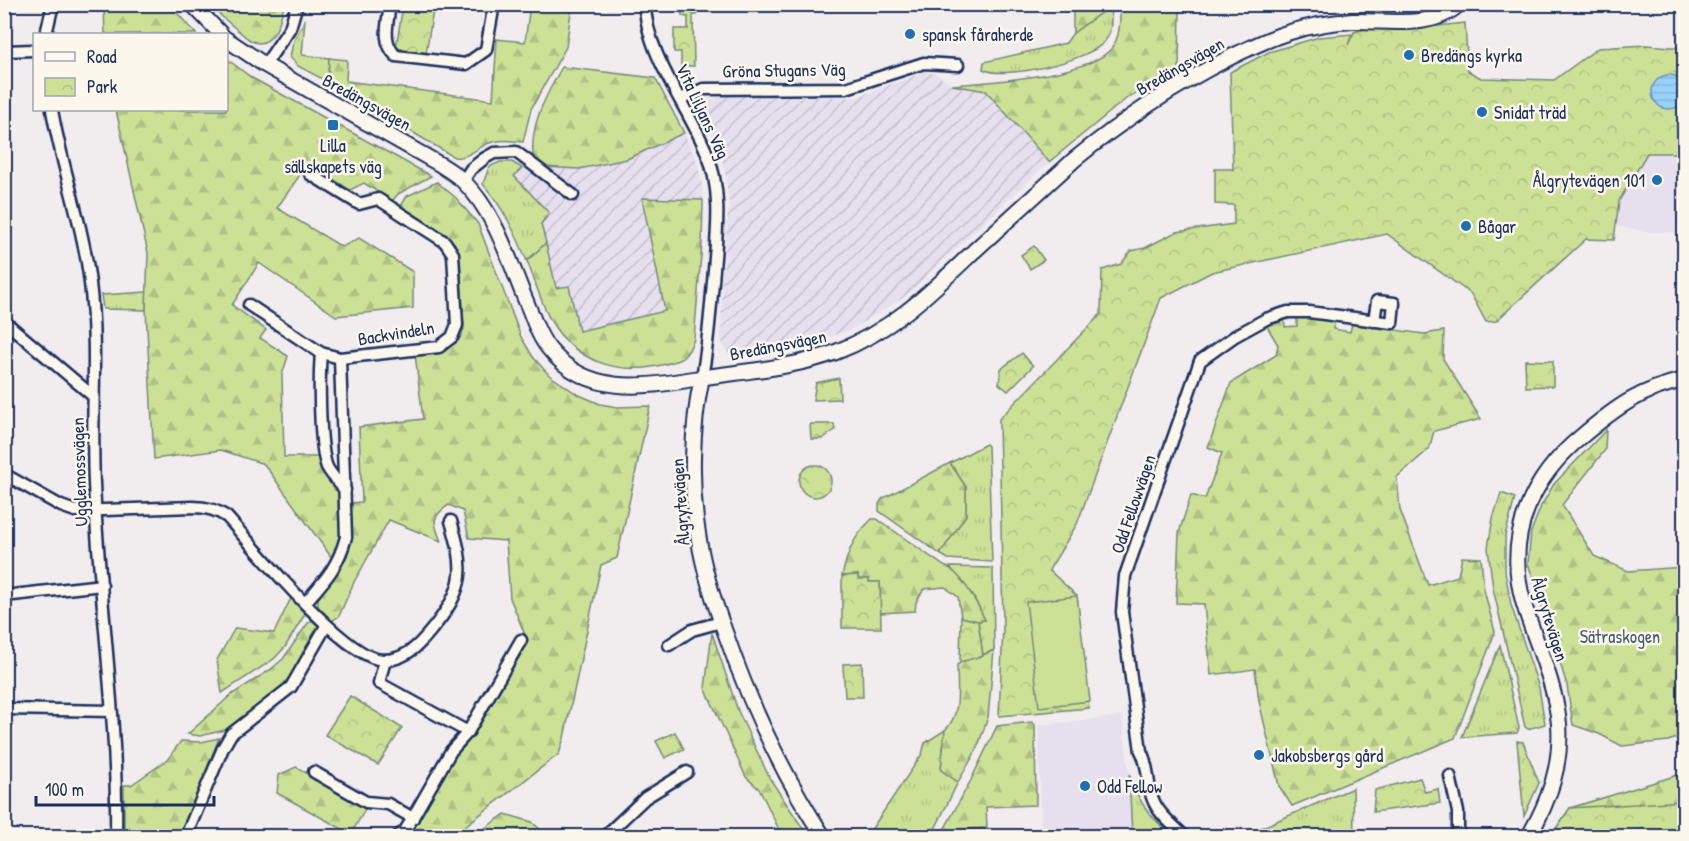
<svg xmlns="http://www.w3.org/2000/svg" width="1689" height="841" font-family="'Patrick Hand',sans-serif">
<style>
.built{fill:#e5dfee}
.industrial{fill:url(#industrial-furrows)}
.grass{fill:url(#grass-tufts);stroke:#74887a;stroke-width:1.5}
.forest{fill:url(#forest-firs);stroke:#74887a;stroke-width:1.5}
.park{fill:url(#park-crowns);stroke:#74887a;stroke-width:1.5}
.pitch{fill:#cce196;stroke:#74887a;stroke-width:1.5}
.water{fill:url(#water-rules);stroke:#6791bc;stroke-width:1.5}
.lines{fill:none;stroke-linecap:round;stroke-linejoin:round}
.minor-casing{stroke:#1b2f5e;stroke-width:15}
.tertiary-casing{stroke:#1b2f5e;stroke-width:18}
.minor{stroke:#fbf7ec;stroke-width:10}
.tertiary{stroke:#fbf7ec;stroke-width:14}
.poi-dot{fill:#1f6fb2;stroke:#fbf7ec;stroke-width:2}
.labels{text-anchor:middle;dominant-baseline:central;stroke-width:5;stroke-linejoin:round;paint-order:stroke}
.poi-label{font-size:18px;fill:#1b2f5e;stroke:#fbf7ec;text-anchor:start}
.street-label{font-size:18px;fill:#1b2f5e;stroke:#fbf7ec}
.park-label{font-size:18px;fill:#475c6c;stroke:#fbf7ec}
</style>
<defs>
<pattern id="industrial-furrows" width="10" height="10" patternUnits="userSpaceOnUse" patternTransform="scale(1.5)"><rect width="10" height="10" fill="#e5dfee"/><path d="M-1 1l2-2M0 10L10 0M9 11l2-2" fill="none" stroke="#c4c0ce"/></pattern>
<pattern id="grass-tufts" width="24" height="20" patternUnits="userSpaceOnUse" patternTransform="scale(1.5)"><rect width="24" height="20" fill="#cce196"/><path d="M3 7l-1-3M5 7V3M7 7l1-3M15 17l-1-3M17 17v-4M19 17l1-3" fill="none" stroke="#afc184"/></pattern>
<pattern id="forest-firs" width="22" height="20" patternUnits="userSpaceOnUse" patternTransform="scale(1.5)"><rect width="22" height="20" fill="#cce196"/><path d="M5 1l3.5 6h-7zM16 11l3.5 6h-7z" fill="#afc184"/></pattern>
<pattern id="park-crowns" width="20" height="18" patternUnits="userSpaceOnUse" patternTransform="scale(1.5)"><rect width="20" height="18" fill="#cce196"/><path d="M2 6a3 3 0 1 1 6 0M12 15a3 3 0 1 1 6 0" fill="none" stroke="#afc184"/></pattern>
<pattern id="water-rules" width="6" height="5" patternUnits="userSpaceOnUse" patternTransform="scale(1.5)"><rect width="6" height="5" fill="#9ad3fa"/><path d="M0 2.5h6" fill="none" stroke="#84b5d9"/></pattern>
</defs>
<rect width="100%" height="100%" fill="#f1eced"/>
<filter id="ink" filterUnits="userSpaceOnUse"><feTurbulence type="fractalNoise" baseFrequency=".0167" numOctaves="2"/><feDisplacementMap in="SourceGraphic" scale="12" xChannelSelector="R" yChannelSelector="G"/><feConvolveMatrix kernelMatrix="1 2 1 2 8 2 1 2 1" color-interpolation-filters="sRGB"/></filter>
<g filter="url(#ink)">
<g class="built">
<path d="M1647,153H1684V232H1651L1615,226L1619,201Z"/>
<path d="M1122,716L1129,774L1132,835L1041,830L1039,725Z"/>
</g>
<g class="industrial">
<path d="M925,72L935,73L952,85L986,91L1049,162L903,298L850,330L805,344L729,355L721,340L722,278L729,205L726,177L720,149L705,118L703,108L707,102L720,96L857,97Z"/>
<path d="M684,133L696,159L702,182L703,200L642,198L665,311L578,331L569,286L556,288L541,224L514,175L533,157L545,167L627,159Z"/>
</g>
<g class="grass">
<path d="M1110,6C1111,18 1113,31 1105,41C1091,60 1004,81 983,69L984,62L1066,43L1073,33Z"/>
<path d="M305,19L302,55L329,58L328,82L298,66L290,57L293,43Z"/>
<path d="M500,162H512L522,168L514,176L549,213L541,224L546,243L527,261C515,232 503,207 483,184L489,167Z"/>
<path d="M147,292L146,310L103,309L101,295Z"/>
<path d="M986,444L988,446L992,562L948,559L940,554L966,515V487L950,463Z"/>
<path d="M1501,493L1515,498L1505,536V572L1511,605L1539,688L1545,724L1528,729L1525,727L1493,588L1488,548L1493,518Z"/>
<path d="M950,567L992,568L993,571L994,650L983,656L978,621L985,620L973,596Z"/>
<path d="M1500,645L1519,728L1517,733L1462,737Z"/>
<path d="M945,730L941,770L958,782L933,833L930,836H867L922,754L925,743Z"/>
<path d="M1517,741L1523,742L1539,783L1524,816Z"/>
<path d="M1129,774C1141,806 1147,814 1173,836L1132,835Z"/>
<path d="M1353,788L1354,836H1242Z"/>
</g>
<g class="forest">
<path d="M92,5H170L196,34H105L104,8Z"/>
<path d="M210,5H284C281,17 276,43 259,43C250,43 242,33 235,28C226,20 217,13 210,5Z"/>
<path d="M530,5H572L566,47L531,109L523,142C511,141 500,139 489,143C477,148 467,159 454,157L328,82L329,58L347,60L346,81L493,100L497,39L525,42Z"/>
<path d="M1092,5L1110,6L1073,33V7L1091,6Z"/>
<path d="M1120,5H1180L1179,69L1127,98L1049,162L986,91L952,85C987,82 1089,76 1111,49C1121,36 1120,20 1120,5Z"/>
<path d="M227,59L252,78L431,176L398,194L392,201L364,183L350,190L308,163L277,208L342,247L359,238L413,272V308L336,316L259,263L232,305L266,330L260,338L288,356L282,375L284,457H320C326,468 335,479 339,490C346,512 343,539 332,558L264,464L221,450L154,459L146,310L148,253L116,110H226Z"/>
<path d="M562,67L655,78L684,133L627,159L579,169L545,167L533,157C530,123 546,96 562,67Z"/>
<path d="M437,182L456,198L478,224L521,337L533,357L549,375L577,394L600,404L617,407L650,406L617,558L601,565L564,738L559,754L452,836H406L415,825L454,757L474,735L528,642L510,598L506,541L469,538L463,511L449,505C431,516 433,523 441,541L389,520L354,582L339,616L332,621L318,606V599L347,556L352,538L351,503L362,502L359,427L423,419L415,354L444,350L459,340L464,329L460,257L455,244L447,235L401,206L407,196Z"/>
<path d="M642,198L703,200L702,243L694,339C686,361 679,361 657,366C615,375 573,359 551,321C541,303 535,280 527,261L546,243L556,288L569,286L579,331L665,311Z"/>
<path d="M1297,316L1335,320L1333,329L1350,332L1352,324L1424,334L1444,331L1443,359L1481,419L1434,431L1429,449L1397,477L1400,510L1428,585L1458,576L1462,557L1481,558L1484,590L1495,632L1455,738L1292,806L1279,786L1259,701L1255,669L1211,675L1204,604L1176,603L1179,533L1191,495L1205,499L1222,453L1208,447L1231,383L1276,355L1278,345L1265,323L1284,318L1285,327L1297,326Z"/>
<path d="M1606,430L1605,450L1562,505L1594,556L1628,571L1684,567V736L1668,741L1622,746L1599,734L1573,725L1567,685L1528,563L1531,532L1541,506L1554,484Z"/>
<path d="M950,463L966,487V515L940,554L879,511V504L882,499Z"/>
<path d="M872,519H877L944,566C960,570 978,605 985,620L978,621L961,617L958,597L945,587L924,589L916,602L915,611L880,613V582H869L858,579V575L842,576C848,551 853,537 872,519Z"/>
<path d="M291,598L305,614L285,647L274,659L222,693L217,660L235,628L274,633Z"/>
<path d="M313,620L319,626L292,675L276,692L225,730L200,736L188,734L231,695L270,670L283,659L308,623Z"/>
<path d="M712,633L738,711L770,779L808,836H782L760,790L746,777L705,688Z"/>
<path d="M994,650L988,717L977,749L958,782L941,770L945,730C962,714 957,688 957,665C964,658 984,656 994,650Z"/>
<path d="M1032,722L1035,725L1036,805L986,807L987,828L944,830L971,780L997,726Z"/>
<path d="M219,738L180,836H124V785H131L167,760L181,741L201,742Z"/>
<path d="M1684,766V836H1551L1570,808L1678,775Z"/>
<path d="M296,767L367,806L351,834L277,793L279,775Z"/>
<path d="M505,814L532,822L547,836H474Z"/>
</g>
<g class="park">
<path d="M403,5H434L426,53L396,48Z"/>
<path d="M681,5H697V15H693L694,66H681V52H674V29H688V17L682,16Z"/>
<path d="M1465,23L1468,71L1481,78L1554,80L1598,48L1646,45L1684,48V153H1647L1619,201L1614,240L1586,239L1496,321L1486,322L1471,294L1387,234L1212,272L1161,298L1077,524L1049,570L1077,596L1089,708L999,716L1003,628L999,419L1101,314L1102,270L1121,264L1131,251L1145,248L1176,232L1234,224V205L1215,204V169H1233L1230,72L1269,52L1319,37L1352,34L1348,45L1354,32L1368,28L1410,29Z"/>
<path d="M1034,246L1044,260L1030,269L1021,255Z"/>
<path d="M1022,353L1033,366L1008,391L999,384L1001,369Z"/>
<path d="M1525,360L1553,361V386L1526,387Z"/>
<path d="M839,378L840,399L813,400L816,383Z"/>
<path d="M810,424H834L835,430L822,439H811Z"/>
<circle cx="815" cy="481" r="16"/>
<path d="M858,575V579H869V582H880L881,628H842V576Z"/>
<path d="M961,617L978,621L983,656L960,662Z"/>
<path d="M862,663L863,697H845L843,664Z"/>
<path d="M350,696L402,728L378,765L325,735Z"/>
<path d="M675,732L684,749L665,758L656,741Z"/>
<path d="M1420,778L1425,792L1438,789L1440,803L1373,812L1375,790Z"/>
<path d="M1684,801V836H1551L1570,808Z"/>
</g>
<path class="pitch" d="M1077,596L1090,701L1039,707L1026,602Z"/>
<circle class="water" cx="1669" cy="92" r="17"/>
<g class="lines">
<defs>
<g id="minor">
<path d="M390,4C388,23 381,41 396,56L466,64L486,50L494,4"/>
<path d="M645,4C645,52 688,107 706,151C724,192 716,239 713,282C710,314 708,346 702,377"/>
<path d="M46,34L53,4"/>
<path d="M4,51L34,50"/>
<path d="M265,65L290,28L297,4"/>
<path d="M681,99L703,89L846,88L924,63L958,65"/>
<path d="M52,110C62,168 83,224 90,283C98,349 91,416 94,483C99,601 118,718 116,836"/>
<path d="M463,181L471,169L485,158L494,153L516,152L573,195"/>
<path d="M249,305L321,353L340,358L439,347L452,337L457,325L453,254L445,242L378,199L359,204L310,174"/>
<path d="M4,321L93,396"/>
<path d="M321,353C319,375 319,448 327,467C331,475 339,483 345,490"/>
<path d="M4,474L61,506L75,511L193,507C205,507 216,509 227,517C254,547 345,659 383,660C407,661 423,641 437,623C467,585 464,565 451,521"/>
<path d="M4,596L102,585"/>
<path d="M305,603C325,580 338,567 346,537L340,358"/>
<path d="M669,645L692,630L721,622"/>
<path d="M385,660L379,683L468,732"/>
<path d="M4,709L111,711"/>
<path d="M314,772L366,802L388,804L413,818"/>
<path d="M1450,776L1458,812V836"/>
<path d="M188,836V831L223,748L231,734L291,687L326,626"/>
<path d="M398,836L405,831L451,751L468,732L521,640"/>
<path d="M605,836L645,798L687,772"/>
<path d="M1184,836C1173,825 1157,813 1152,797C1147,782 1149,766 1141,751L1122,612L1125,576L1200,361L1235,336L1266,319L1288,312H1309L1392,323L1394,303L1377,301L1374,321"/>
</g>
<g id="tertiary">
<path d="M192,4L221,34"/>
<path d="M226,39L265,65L441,165C449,170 457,175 463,181C497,214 510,264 528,306C534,320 539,338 550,350C587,395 642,388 693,379C741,371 791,369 836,352C892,331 932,291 974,251C1008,220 1041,190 1075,159C1123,120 1172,87 1227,59C1247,49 1269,38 1290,32C1310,26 1332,22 1353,21C1386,20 1433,30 1459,4"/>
<path d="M702,377C691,428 690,489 699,540C704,572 714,602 725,632C750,704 781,772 823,836"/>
<path d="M1529,836C1549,801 1562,765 1559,724C1555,681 1535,642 1523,601C1505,536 1531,478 1582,436C1615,408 1641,389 1684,380"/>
</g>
</defs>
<use href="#minor" class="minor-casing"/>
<use href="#tertiary" class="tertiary-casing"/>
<use href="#minor" class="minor"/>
<use href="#tertiary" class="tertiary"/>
</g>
</g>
<g class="poi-dot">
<circle cx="910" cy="34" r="6"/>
<circle cx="1409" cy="55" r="6"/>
<circle cx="1482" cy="112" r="6"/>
<rect x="327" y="119" width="12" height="12" rx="3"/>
<circle cx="1657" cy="180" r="6"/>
<circle cx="1466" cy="226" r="6"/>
<circle cx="1259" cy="755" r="6"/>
<circle cx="1085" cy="786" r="6"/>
</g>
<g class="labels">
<g class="poi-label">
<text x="922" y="34">spansk fåraherde</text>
<text x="1421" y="55">Bredängs kyrka</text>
<text x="1494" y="112">Snidat träd</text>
<text x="333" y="145" text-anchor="middle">Lilla<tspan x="333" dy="21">sällskapets väg</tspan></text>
<text x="1645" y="180" text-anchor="end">Ålgrytevägen 101</text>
<text x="1478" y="226">Bågar</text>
<text x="1271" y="755">Jakobsbergs gård</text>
<text x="1097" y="786">Odd Fellow</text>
</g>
<g class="street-label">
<text transform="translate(1180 66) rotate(-30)">Bredängsvägen</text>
<text transform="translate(784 70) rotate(-1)">Gröna Stugans Väg</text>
<text transform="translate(367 102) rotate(29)">Bredängsvägen</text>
<text transform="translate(703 111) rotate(65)">Vita Liljans Väg</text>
<text transform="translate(396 333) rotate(-9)">Backvindeln</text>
<text transform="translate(778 345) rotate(-11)">Bredängsvägen</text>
<text transform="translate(79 472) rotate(-92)">Ugglemossvägen</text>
<text transform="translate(680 502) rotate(-94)">Ålgrytevägen</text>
<text transform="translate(1133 504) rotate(-71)">Odd Fellowvägen</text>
<text transform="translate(1550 619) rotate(73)">Ålgrytevägen</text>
</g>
<g class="park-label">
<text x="1620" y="636">Sätraskogen</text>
</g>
</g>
<rect width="1689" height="841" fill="none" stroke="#fbf7ec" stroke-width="24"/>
<rect x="12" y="12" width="1665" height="817" fill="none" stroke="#1b2f5e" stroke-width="2" filter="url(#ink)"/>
<rect x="33" y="33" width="195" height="78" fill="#fbf7ec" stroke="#a1a7b3" stroke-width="1.5"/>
<rect x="45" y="52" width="30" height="9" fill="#fbf7ec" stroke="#a1a7b3" stroke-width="1.5"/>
<text x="87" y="63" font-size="18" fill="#1b2f5e">Road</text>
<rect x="45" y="78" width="30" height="18" fill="url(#park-crowns)" stroke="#a1a7b3" stroke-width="1.5"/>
<text x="87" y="93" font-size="18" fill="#1b2f5e">Park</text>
<path d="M36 796v9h178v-9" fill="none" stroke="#1b2f5e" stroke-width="3"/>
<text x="45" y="796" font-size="18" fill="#1b2f5e" stroke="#fbf7ec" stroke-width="4.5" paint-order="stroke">100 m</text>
</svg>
